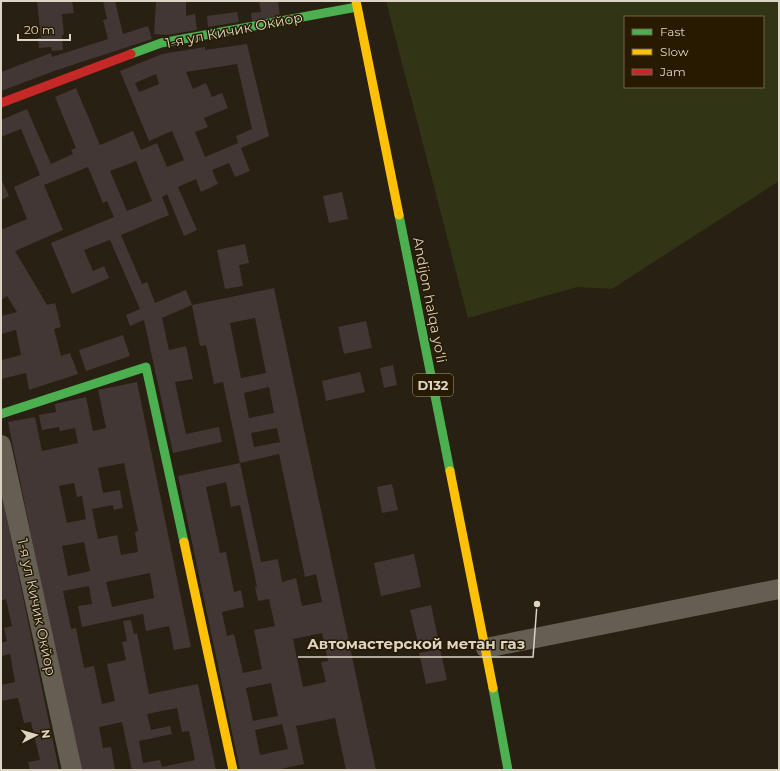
<svg xmlns="http://www.w3.org/2000/svg" width="780" height="771" font-family="Montserrat,sans-serif">
<style>
.green{fill:#323416;fill-rule:evenodd}
.building{fill:#423734;fill-rule:evenodd}
.lines{fill:none;stroke-linecap:round;stroke-linejoin:round}
.street{stroke:#645e53;stroke-width:20}
.fast{stroke:#4caf50;stroke-width:9}
.slow{stroke:#ffc107;stroke-width:9}
.jam{stroke:#c62828;stroke-width:9}
.labels{text-anchor:middle;dominant-baseline:central;stroke-width:3;stroke-linejoin:round;paint-order:stroke}
.shield{fill:#271a01;stroke:#a69c8a;stroke-width:1}
.shield-label{font-size:13px;font-weight:bold;fill:#dcd4c4}
.street-label{font-size:14px;fill:#dcd4c4;stroke:#271a01}
.leader{fill:none;stroke:#dcd4c4;stroke-width:1.5}
.callout-dot{fill:#dcd4c4;stroke:#271a01;stroke-width:1.5}
.callout-label{font-size:15px;text-anchor:middle;font-weight:bold;fill:#dcd4c4;stroke:#271a01;stroke-width:3;stroke-linejoin:round;paint-order:stroke}
</style>
<rect width="100%" height="100%" fill="#282012"/>
<path class="green" d="M386,1H779V181L612,289L577,287L468,318ZM625,17H763V87H625Z"/>
<g class="building">
<path d="M37,1H72L74,13L62,14L64,35H62L63,50L52,51L51,47L39,48L38,38H41Z"/>
<path d="M103,1H115L123,34L148,26L152,39L57,70L1,91V72L51,53L52,57L108,39L103,20L107,19Z"/>
<path d="M156,1H186V16L195,14L197,30L167,35L154,34Z"/>
<path d="M259,1H278L280,16L252,21L251,13L261,12Z"/>
<path d="M237,12L239,22L208,27L207,16Z"/>
<path d="M247,44L269,136L241,148L250,171L235,177L229,163L212,170L218,184L201,192L196,179L178,187L197,230L184,236L167,194L162,197L169,215L121,235L142,284L147,282L155,303L186,290L192,305L162,318L169,350L186,346L193,379L175,382L186,434L219,427L222,442L173,453L144,320L130,326L126,315L140,309L110,240L84,250L93,271L104,266L109,278L72,294L51,243L114,217L107,201L103,203L88,167L44,185L63,230L15,251L47,305L55,303L61,327L54,329L61,356L70,353L78,374L29,390L26,373L1,379V360L21,355L16,330L1,334V316L17,312L7,296L1,300V230L27,219L14,187L40,175L21,129L1,137V120L27,109L51,164L73,154L71,150L76,148L55,97L76,88L100,145L133,131L141,150L157,143L167,167L184,160L172,131L149,141L120,71L162,54L205,47V50ZM237,64L252,129L236,136L238,143L205,157L195,132L208,127L204,118L228,108L222,93L212,97L206,83L193,89L186,72ZM156,74L159,84L139,92L135,83ZM136,161L152,201L127,211L110,171Z"/>
<path d="M2,181L9,196L1,200V182Z"/>
<path d="M342,192L348,219L329,223L323,196Z"/>
<path d="M245,244L249,263L239,265L243,286L225,289L217,250Z"/>
<path d="M274,288L376,770H346L335,718L296,726L304,764L276,770H240L178,476L240,463L261,562L278,559L282,582L296,578L302,606L322,602L316,574L305,577L279,454L240,463L223,382L214,384L206,345L200,346L192,305ZM255,318L266,373L241,378L230,323ZM269,387L274,413L249,418L244,393ZM277,428L280,442L254,447L251,433ZM226,482L231,507L240,505L257,587H255L258,601L269,599L275,626L254,630L262,669L243,673L234,634L227,636L222,612L244,607L241,590L234,592L226,552L220,553L206,487ZM322,633L328,661L321,662L326,682L303,687L293,639ZM271,683L278,716L253,721L246,688ZM282,724L288,749L260,755L255,730Z"/>
<path d="M366,321L372,348L344,354L338,327Z"/>
<path d="M123,335L130,356L86,371L79,350Z"/>
<path d="M393,365L397,385L384,388L380,368Z"/>
<path d="M360,372L365,392L326,401L322,381Z"/>
<path d="M137,382L191,647L174,650L169,626L146,631L143,614L82,627L78,606L92,604L89,586L63,591L71,629L76,628L84,668L94,666L102,704L115,701L107,664L126,660L122,642L127,641L123,621L131,620L134,634L137,633L149,694L198,684L216,770H132L122,722L99,727L103,748L111,747L115,770H79L8,422L35,417L42,451L78,443L75,428L60,431L59,427L42,430L39,415L56,412L55,404L86,397L93,431L106,428L98,390ZM124,463L138,531L135,532L138,552L121,555L117,535L98,539L92,509L113,505L114,510L123,508L120,490L103,493L98,468ZM74,483L77,497L82,496L86,519L67,523L59,486ZM84,542L90,571L68,576L62,546ZM150,573L154,598L112,607L106,582ZM177,708L182,732L189,731L195,760L162,767L160,760L143,763L139,741L172,734L170,726L151,730L147,714Z"/>
<path d="M392,484L398,510L382,513L377,487Z"/>
<path d="M2,495L31,636L59,770H30L28,762L40,760L31,722L24,723L18,698L1,701V685L15,682L10,654L1,656V643L7,641L4,628L12,626L6,599L1,601Z"/>
<path d="M414,554L421,587L381,596L374,563Z"/>
<path d="M431,605L438,638L418,643L410,610Z"/>
<path d="M440,649L447,680L426,684L419,653Z"/>
</g>
<g class="lines">
<g class="street">
<path d="M1,445L72,770"/>
<path d="M486,648L779,589"/>
</g>
<g class="fast">
<path d="M131,54L161,43L357,7"/>
<path d="M399,215L450,471"/>
<path d="M1,414L146,367L184,542"/>
<path d="M493,688L508,770"/>
</g>
<g class="slow">
<path d="M356,1L399,215"/>
<path d="M450,471L493,688"/>
<path d="M184,542L233,770"/>
</g>
<path class="jam" d="M1,103L131,54"/>
</g>
<g class="labels">
<rect class="shield" x="413" y="374" width="40" height="22" rx="3"/>
<g class="shield-label">
<text x="433" y="385">D132</text>
</g>
<g class="street-label">
<text transform="translate(234 30) rotate(-11)">1-я ул Кичик Окйор</text>
<text transform="translate(430 300) rotate(79)">Andijon halqa yo‘li</text>
<text transform="translate(37 607) rotate(78)">1-я ул Кичик Окйор</text>
</g>
</g>
<path class="leader" d="M537 604L533 657H298"/>
<circle class="callout-dot" cx="537" cy="604" r="4"/>
<g class="callout-label">
<text x="416" y="649">Автомастерской метан газ</text>
</g>
<rect width="780" height="771" fill="none" stroke="#dcd4c4" stroke-width="4"/>
<rect x="624" y="16" width="140" height="72" fill="#271a01" stroke="#6f644f"/>
<rect x="632" y="29" width="20" height="6" fill="#4caf50" stroke="#6f644f"/>
<text x="660" y="36" font-size="12" fill="#dcd4c4">Fast</text>
<rect x="632" y="49" width="20" height="6" fill="#ffc107" stroke="#6f644f"/>
<text x="660" y="56" font-size="12" fill="#dcd4c4">Slow</text>
<rect x="632" y="69" width="20" height="6" fill="#c62828" stroke="#6f644f"/>
<text x="660" y="76" font-size="12" fill="#dcd4c4">Jam</text>
<g transform="translate(36 735) rotate(84)" stroke="#271a01" stroke-width="3" paint-order="stroke">
<path d="M0-3L7 15L0 10L-7 15Z" fill="#dcd4c4"/>
<text y="-6" font-size="11" font-weight="bold" text-anchor="middle" fill="#dcd4c4">N</text>
</g>
<path d="M18 34v6h52v-6" fill="none" stroke="#dcd4c4" stroke-width="2"/>
<text x="24" y="34" font-size="12" fill="#dcd4c4" stroke="#271a01" stroke-width="3" paint-order="stroke">20 m</text>
</svg>
